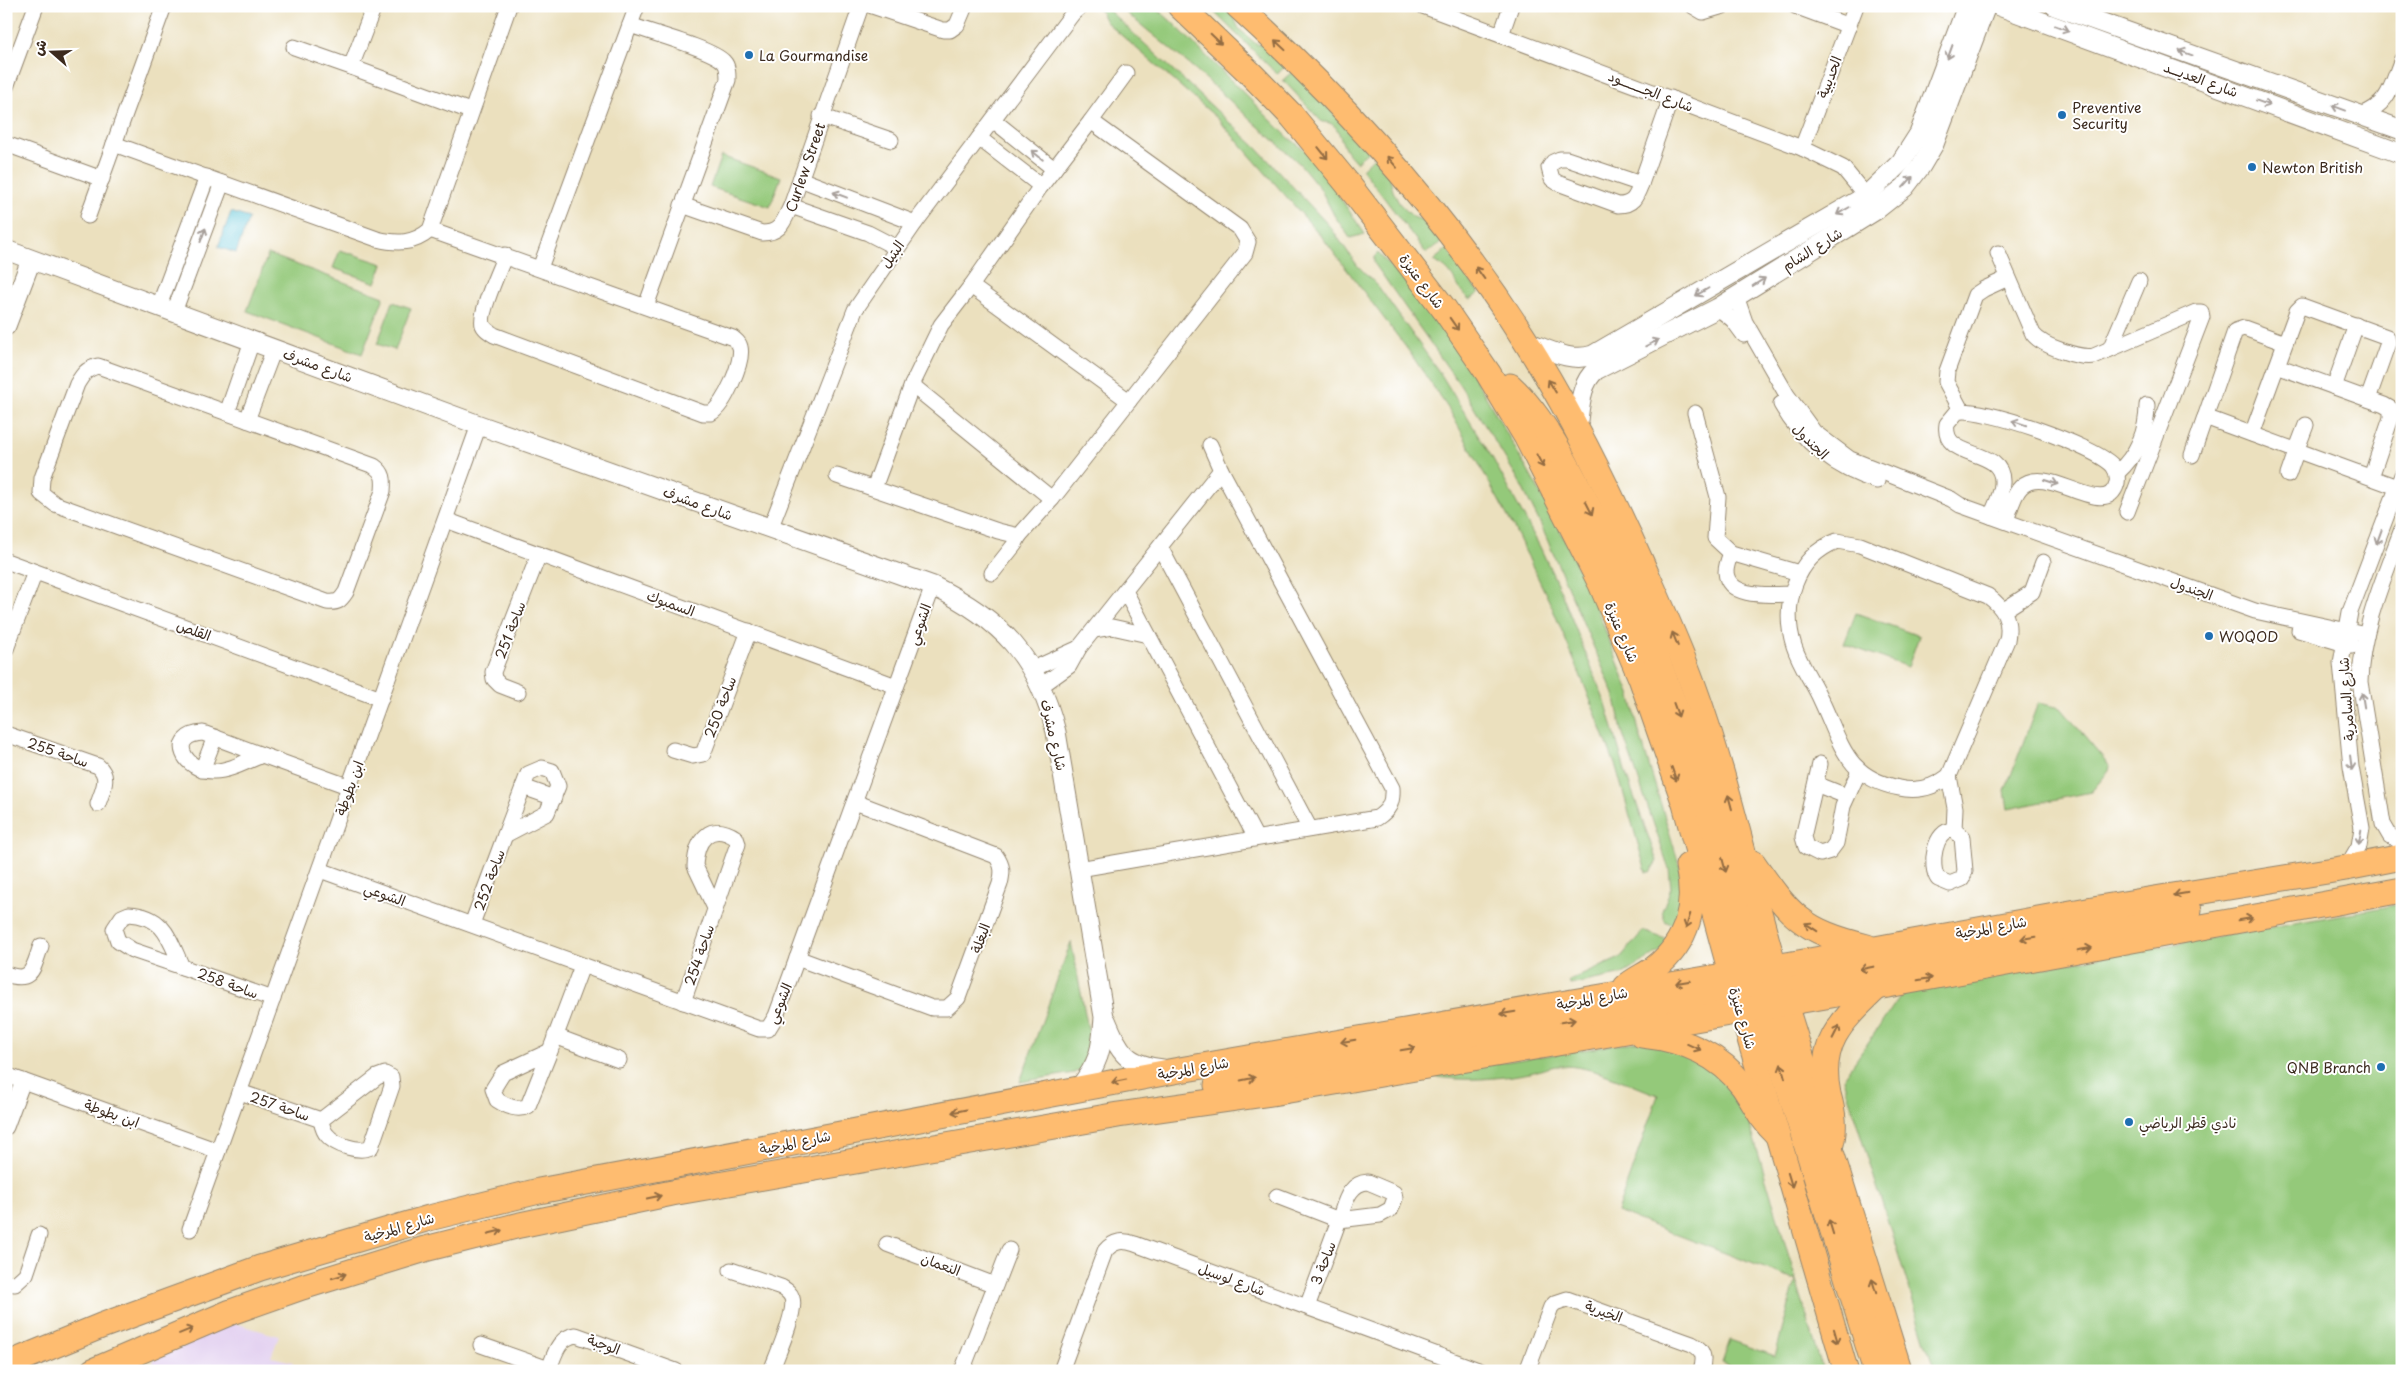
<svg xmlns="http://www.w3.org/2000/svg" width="2408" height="1377" font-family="'Playpen Sans','Playpen Sans Arabic',sans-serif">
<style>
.built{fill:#e4d3f1}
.green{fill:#94c97a;stroke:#687a4c}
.water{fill:#5ac3d6;stroke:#4a767a}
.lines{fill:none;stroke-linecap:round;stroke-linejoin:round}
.minor-casing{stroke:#93856e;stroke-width:17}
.tertiary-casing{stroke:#93856e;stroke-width:21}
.primary-casing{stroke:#93856e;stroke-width:26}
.trunk-casing{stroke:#93856e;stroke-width:27}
.minor{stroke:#fff;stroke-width:15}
.tertiary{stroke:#fff;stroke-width:19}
.primary{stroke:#febc70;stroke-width:24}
.trunk{stroke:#febc70;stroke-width:25}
.oneway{stroke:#a79f9a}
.oneway2{stroke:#936c43}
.poi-dot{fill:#1f6fb2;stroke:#fff;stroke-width:2}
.labels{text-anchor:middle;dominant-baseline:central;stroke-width:4;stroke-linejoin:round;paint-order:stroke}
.poi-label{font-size:14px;fill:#3b2a1e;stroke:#fff;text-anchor:start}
.street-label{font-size:14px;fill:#3b2a1e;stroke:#fff}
</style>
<rect width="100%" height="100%" fill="#fff"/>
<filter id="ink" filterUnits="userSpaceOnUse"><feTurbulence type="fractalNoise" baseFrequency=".02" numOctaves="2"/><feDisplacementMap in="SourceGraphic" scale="10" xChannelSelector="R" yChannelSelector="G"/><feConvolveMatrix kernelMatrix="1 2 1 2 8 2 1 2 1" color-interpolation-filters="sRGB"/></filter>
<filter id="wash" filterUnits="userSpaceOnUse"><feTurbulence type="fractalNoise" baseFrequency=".0096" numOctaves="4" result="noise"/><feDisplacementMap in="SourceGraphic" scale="20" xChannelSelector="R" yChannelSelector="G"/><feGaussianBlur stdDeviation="1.12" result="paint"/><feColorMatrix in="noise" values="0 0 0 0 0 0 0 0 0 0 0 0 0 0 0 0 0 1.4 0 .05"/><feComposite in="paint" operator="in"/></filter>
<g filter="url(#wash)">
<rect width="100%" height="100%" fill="#ebe0be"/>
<path class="built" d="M231,1322L279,1336L271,1357L293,1362L290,1371H150L154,1360Z"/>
<g class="green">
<path d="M1094,6H1104L1257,148L1331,228L1357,265L1378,286L1442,376L1493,459L1540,547L1561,592L1607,707L1626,774L1657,861L1650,872H1646L1616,767L1586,689L1552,607L1515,530L1450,411L1408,350L1322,237L1217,118L1106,22L1100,10Z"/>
<path d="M1118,6H1154L1172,22L1289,138L1305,150L1315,161L1365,234L1350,238L1334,215L1320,188L1300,164L1196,70Z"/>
<path d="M1208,6H1223L1233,15L1239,29L1256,44L1267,46L1287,65L1277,74Z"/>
<path d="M1293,71L1369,151L1356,162C1352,157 1346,152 1344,146C1338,134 1339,122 1322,122L1283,80Z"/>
<path d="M721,156L781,177L770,207L710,187Z"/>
<path d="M1374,157L1390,177L1393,191L1399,203L1413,217L1425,221L1442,242L1426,253L1362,169Z"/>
<path d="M1447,249L1479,293L1470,300C1452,285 1457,271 1433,261Z"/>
<path d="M340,250L383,264L376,283L333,268Z"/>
<path d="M1378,253L1431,310L1485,395L1554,517L1597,609L1631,696L1639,732L1685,884L1678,928L1665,921L1662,911L1671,888L1669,869L1622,731L1614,694L1540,523L1518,479L1460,385L1374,263V257Z"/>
<path d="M268,254L384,297L362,354L247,311Z"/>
<path d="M393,302L411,308L395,350L377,344Z"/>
<path d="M1856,613L1919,636L1908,667L1844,644Z"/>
<path d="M2038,703L2061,708L2110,766L2109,771L2091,792L2008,809L2005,791Z"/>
<path d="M2402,904V1371H1935L1843,1079L1903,992Z"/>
<path d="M1643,931L1671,941L1660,951L1623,974L1570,985L1569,981L1620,958Z"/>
<path d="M1071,942L1092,1049L1086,1066L1074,1073L1020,1082Z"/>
<path d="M1648,1040L1713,1063L1743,1102L1823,1371H1742L1722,1363L1730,1340L1775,1356L1796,1280L1617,1212L1658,1095C1627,1084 1593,1065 1559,1066C1550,1066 1539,1071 1530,1073C1497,1079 1464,1082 1431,1076L1484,1065Z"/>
</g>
<path class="water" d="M231,212L249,218L236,253L218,247Z"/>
</g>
<g filter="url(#ink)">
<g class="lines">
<defs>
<g id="minor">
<path d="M374,6L351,67L470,111"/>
<path d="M872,6L943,30H950L957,25L965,6"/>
<path d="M1423,6L1802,148L1843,168L1866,196"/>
<path d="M1693,6L1703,12L1723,6"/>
<path d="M1795,6L1849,26"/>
<path d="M630,25C649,32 713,49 724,62C728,66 728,74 728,80L646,306"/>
<path d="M1501,35L1511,6"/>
<path d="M294,47L351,67"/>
<path d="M6,87L36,6"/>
<path d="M2361,115C2390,104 2391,86 2402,59"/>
<path d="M821,116L891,140"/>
<path d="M993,120L1054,169"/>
<path d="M1091,121L1126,73"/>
<path d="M979,138L1041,186"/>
<path d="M6,144L102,179"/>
<path d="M114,144L377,239C397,244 414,244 430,230L509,6"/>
<path d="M1802,148L1856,6"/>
<path d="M1560,159H1567L1641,184C1636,197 1633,205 1618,205L1558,183L1552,179L1549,168L1553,162Z"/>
<path d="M800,179L915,223"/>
<path d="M1641,184L1671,98"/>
<path id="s1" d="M682,205L762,233C781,233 783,222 791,206L861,6"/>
<path d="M791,206L868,233L897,248"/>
<path d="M88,216L164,6"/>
<path d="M430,230L733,338C736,341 739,342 740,347C744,361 724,406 711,413H703L494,335C490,332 485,330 483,325C479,313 500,268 505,255"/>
<path d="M1998,253L2033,334C2042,346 2080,359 2094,356L2196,312H2201L2202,317L2127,512"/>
<path d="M540,268L637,6"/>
<path d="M971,286L1129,401"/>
<path d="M1736,296L1745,322L1787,395L1814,432L1850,459L1951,499L1960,505L2255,611L2366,635"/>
<path d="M159,306L207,177"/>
<path d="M1718,308L1733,320L1744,335"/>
<path d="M174,312L222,183"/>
<path d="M2110,349L2139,281"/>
<path d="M98,366L374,466C384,473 384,479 383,491L346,592C340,601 338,603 327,602L55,504L41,493L42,478L77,384C83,374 86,369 98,366Z"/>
<path d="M2277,366L2384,405L2391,409V418L2371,477"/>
<path d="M912,385L1052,499"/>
<path d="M2334,387L2356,325"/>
<path d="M1781,404C1803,443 1834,468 1877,481"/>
<path d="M1961,410L1946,382L1947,371L1975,295L1984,289L2008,278"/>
<path d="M227,413L252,341"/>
<path d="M1695,413L1718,497L1715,538L1731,553L1799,573"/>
<path d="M2205,417L2292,449"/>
<path d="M247,420L274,349"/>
<path d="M2252,434L2297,311L2302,306L2387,337L2388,343L2368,399"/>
<path d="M2301,452L2397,487"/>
<path d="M2192,455L2235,331L2244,328L2285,343"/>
<path d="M2296,455L2292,449L2298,446L2306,425"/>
<path d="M2117,473C2138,454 2147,432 2147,405"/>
<path d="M2288,475L2295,455"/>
<path d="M837,476L998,531L1019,536L1052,499L1245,253L1248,242L1240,229L1091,121L1041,186L971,286L941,325L912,385L874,488"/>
<path d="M1991,516C1995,506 2002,494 2002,483C2004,445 1941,462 1947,424L1957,412C1979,405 2097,447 2113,466C2117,471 2118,477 2117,483C2106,523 2047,461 2021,487C2013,495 2010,510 2006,521"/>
<path d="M446,520L896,686"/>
<path d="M770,529L855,310L915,223L1073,13L1081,6"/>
<path d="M2402,529C2384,578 2361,629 2360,682L2383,824L2390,836L2402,842"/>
<path d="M1837,541L1860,545L1988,596C2004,608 2011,620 2007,640L1949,776C1935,787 1918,792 1899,788C1845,777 1842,744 1821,700C1813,682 1800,665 1794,646C1781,605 1795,557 1837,541Z"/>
<path d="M1160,547L1310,829"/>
<path d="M1731,553C1729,558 1726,566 1726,572C1728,600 1773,594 1792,594"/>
<path d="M6,561L381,699"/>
<path d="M992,573L1015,544L1019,536"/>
<path d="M1125,591L1256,838"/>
<path d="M2004,610L2032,592L2043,562"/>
<path d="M1094,630L1112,627L1148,635"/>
<path d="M2299,630L2352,646"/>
<path d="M6,649L35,572"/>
<path d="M1033,669L1079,648"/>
<path d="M1041,686L1069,666L1079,648L1221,470"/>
<path d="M518,692L500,685L494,679L493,672L539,554"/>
<path d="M203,733L262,755C247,761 230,771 214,771C184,772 166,735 203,733Z"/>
<path d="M6,734L98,766C111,777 102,791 98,804"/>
<path d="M673,750L693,756L703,754L749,631"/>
<path d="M262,755L350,787"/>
<path d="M1820,764L1803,837L1806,847L1820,854L1830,851L1836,843L1843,806L1859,771"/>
<path d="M542,768L552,771L558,786L547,813L505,835L528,774Z"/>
<path d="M202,770L215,737"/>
<path d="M1949,776L1955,808L1954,830"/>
<path d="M1816,784L1846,796"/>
<path d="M523,787L554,798"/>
<path d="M1954,830L1962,837L1965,871L1962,879L1950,884L1938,879C1929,866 1934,829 1954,830Z"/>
<path d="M2346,868L2359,846L2362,828L2351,767L2341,663L2350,612L2402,475"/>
<path d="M1079,869L1377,818C1389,810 1393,803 1392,788L1221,470L1210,445"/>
<path d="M320,870L759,1029H768L776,1016L933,586"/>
<path d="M129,914C165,916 169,939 182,967L132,950L118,941L114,929L122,917Z"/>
<path d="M472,924L505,835"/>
<path d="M797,958L932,1008H947L958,998L1000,884C1003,872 1003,866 996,856L855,802"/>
<path d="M182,967L273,999"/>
<path d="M6,974C33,984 33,967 41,946"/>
<path d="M683,1002L735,852L738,844L736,838C710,821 696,840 695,866L715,908"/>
<path d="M555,1036L619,1060"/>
<path d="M550,1051L528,1106C518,1111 506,1106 497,1100L493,1089L503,1073Z"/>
<path d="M550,1051L582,966"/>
<path d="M385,1074L391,1077L392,1086L371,1147C359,1153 335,1145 327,1135C323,1131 322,1125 321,1120L377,1077Z"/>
<path d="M6,1075L218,1151"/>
<path d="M240,1092L321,1120"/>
<path d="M6,1127L23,1081"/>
<path d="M1368,1182L1394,1193L1395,1198L1391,1209L1380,1215L1339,1220C1345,1204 1348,1183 1368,1182Z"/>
<path d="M1277,1196L1339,1220L1307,1307"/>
<path d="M190,1229L479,425"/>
<path d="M887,1244L995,1285"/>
<path d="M731,1270L781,1287C786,1290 790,1292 792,1298C797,1312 777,1355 771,1371"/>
<path d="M6,1283L15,1284L26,1274L39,1235"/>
<path d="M481,1345L549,1369"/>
<path d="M548,1371C555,1355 557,1338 576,1335L676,1371"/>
<path d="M962,1371L1009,1250"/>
<path d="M1061,1371L1105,1251C1114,1240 1123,1240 1135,1244L1481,1371"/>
<path d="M1527,1371L1551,1307L1555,1303L1567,1299L1692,1344C1704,1350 1705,1358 1701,1371"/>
</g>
<g id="tertiary">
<path d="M1999,6L2402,154"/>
<path d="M2055,6L2402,130"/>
<path d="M6,250L479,425L933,586C1001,619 1037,657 1056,732L1104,1017C1102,1049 1099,1064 1078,1089"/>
<path d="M6,326L31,260"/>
<path d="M1527,342C1547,349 1571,363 1593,355L1866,196L1901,162L1919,134L1967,6"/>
<path d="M1577,428C1580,408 1580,383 1596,370L1718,308L1876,210L1905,187L1921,166L1934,144L1986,6"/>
<path d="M1106,1020C1120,1053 1126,1065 1163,1069"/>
</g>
<g id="primary">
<path d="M1785,1003L1900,1371"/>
<path d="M1741,1010L1846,1371"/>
</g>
<g id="trunk">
<path d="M1180,6L1250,73L1292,116L1347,183L1445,310L1488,373L1526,436L1601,584L1641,678L1685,804L1741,1010"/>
<path d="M1238,6C1348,106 1446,216 1525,340C1570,411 1607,486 1641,562C1659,602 1678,643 1693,685C1731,789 1752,898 1785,1003"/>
<path d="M1510,386C1543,416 1569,468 1589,508C1665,656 1714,810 1750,971L1760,984"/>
<path d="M1753,863C1790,916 1802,931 1867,947"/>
<path d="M1626,987C1635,979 1646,975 1655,968C1688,942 1697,905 1688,866"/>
<path d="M1764,989L1984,945L2189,910"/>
<path d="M1757,992L1764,1007L1876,1371"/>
<path d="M1642,1035C1682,1039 1718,1053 1743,1086C1754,1102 1761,1119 1776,1133"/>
<path d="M1217,1085L1736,992L1751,987"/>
<path d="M1830,1147C1836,1129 1833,1112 1828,1094C1817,1042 1843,1020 1877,987"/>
<path d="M6,1365L101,1326L260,1268L429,1218L539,1191L1174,1071L1804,962L2093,909L2346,868L2402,857"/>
<path d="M93,1371L231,1312L302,1287L425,1249L520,1225L672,1193L1118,1115L1272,1093L1877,987L2402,890"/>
</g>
</defs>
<use href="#minor" class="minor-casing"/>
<use href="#tertiary" class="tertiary-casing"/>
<use href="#primary" class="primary-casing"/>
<use href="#trunk" class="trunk-casing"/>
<use href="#minor" class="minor"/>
<use href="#tertiary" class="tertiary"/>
<use href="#primary" class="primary"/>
<use href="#trunk" class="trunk"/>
</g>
<defs><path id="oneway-shaft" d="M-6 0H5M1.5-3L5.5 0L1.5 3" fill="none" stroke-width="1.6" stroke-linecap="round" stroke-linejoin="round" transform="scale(1.25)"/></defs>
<g class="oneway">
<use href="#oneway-shaft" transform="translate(2062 28) rotate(20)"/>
<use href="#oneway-shaft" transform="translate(1950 52) rotate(110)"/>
<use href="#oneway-shaft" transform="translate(2186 53) rotate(-160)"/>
<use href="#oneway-shaft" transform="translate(2263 103) rotate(20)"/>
<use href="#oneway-shaft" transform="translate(2339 108) rotate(-160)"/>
<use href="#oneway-shaft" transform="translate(1037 155) rotate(-141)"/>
<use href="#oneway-shaft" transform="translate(1908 182) rotate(-48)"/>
<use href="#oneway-shaft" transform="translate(840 195) rotate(-159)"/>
<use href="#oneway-shaft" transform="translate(1843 211) rotate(150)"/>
<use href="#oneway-shaft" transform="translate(203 235) rotate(-70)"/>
<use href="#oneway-shaft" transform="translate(1759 282) rotate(-32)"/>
<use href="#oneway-shaft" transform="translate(1702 292) rotate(150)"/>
<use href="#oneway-shaft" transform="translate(1652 343) rotate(-26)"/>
<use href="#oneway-shaft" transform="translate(2019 423) rotate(-162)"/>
<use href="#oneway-shaft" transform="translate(2051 482) rotate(18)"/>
<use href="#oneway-shaft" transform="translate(2379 537) rotate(110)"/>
<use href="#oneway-shaft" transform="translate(2363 700) rotate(-99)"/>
<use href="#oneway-shaft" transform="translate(2351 763) rotate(83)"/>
<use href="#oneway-shaft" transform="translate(2360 837) rotate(100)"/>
</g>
<g class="oneway2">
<use href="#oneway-shaft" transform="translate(1216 39) rotate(44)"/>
<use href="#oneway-shaft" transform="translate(1280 45) rotate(-137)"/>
<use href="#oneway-shaft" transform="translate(1323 153) rotate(51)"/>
<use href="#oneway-shaft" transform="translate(1392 162) rotate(-131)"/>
<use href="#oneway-shaft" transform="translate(1480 273) rotate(-126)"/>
<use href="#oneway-shaft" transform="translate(1454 324) rotate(55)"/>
<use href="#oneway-shaft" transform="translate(1552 386) rotate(-121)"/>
<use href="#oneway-shaft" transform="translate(1540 461) rotate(62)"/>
<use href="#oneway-shaft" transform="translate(1589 508) rotate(63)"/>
<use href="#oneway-shaft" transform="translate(1675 639) rotate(-112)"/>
<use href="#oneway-shaft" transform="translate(1676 710) rotate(70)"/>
<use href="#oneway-shaft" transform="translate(1674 774) rotate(71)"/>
<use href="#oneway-shaft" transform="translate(1730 802) rotate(-105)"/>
<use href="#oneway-shaft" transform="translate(1724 865) rotate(75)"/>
<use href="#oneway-shaft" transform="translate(2181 894) rotate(171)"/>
<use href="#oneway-shaft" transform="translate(2245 919) rotate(-10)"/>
<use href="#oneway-shaft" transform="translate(1688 921) rotate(108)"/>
<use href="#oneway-shaft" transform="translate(1811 927) rotate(-147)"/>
<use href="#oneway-shaft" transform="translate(2028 938) rotate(171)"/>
<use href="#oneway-shaft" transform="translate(2085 949) rotate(-10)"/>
<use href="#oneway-shaft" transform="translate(1867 968) rotate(169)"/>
<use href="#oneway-shaft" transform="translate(1925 979) rotate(-10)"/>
<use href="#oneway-shaft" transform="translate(1683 982) rotate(170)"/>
<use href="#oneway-shaft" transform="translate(1508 1013) rotate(170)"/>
<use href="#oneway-shaft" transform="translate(1568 1021) rotate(-10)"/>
<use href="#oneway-shaft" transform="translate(1836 1032) rotate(-63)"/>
<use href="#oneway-shaft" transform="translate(1348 1041) rotate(170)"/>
<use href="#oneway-shaft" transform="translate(1694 1047) rotate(24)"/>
<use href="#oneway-shaft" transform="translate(1408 1049) rotate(-10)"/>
<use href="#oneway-shaft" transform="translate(1783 1071) rotate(-106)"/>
<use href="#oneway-shaft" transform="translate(1248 1079) rotate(-11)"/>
<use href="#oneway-shaft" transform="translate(1119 1081) rotate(169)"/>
<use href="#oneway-shaft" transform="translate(959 1111) rotate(169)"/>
<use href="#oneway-shaft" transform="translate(1790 1180) rotate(73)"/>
<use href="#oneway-shaft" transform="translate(654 1197) rotate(-12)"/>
<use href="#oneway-shaft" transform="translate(1831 1227) rotate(-107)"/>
<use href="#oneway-shaft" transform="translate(495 1232) rotate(-14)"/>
<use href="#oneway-shaft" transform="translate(339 1276) rotate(-17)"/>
<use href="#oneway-shaft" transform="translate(1874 1286) rotate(-107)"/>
<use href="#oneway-shaft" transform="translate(186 1331) rotate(-22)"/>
<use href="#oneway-shaft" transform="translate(1836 1336) rotate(74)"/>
</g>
</g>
<g class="poi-dot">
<circle cx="749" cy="55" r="5"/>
<circle cx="2062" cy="115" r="5"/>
<circle cx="2252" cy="167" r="5"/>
<circle cx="2209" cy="636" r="5"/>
<circle cx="2381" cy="1067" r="5"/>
<circle cx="2129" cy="1122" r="5"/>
</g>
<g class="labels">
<g class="poi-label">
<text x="759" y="55">La Gourmandise</text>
<text x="2072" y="107">Preventive<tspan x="2072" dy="16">Security</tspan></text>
<text x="2262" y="167">Newton British</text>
<text x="2219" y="636">WOQOD</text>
<text x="2371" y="1067" text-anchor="end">QNB Branch</text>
<text x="2139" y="1122">نادي قطر الرياضي</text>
</g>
<g class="street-label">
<text transform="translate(1829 77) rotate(-69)">الحديبية</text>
<text transform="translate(2201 79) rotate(20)">شارع العديـــد</text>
<text transform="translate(1651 91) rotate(21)">شارع الجــــــــود</text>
<text stroke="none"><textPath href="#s1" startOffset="169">Curlew Street</textPath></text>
<text transform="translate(1812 249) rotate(-32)">شارع الشام</text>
<text transform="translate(892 254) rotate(-55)">البتيل</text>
<text transform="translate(1422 281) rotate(53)">شارع عنيزة</text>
<text transform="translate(318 365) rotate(20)">شارع مشرف</text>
<text transform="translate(1811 441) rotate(45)">الجندول</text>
<text transform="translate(698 503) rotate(20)">شارع مشرف</text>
<text transform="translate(2192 588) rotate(20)">الجندول</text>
<text transform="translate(671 603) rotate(20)">السمبوك</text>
<text transform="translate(919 624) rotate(-70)">الشوعي</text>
<text transform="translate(194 630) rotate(20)">القلص</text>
<text transform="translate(510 630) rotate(-69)">ساحة 251</text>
<text transform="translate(1622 632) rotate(67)">شارع عنيزة</text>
<text transform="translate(2346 699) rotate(-94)">شارع السامرية</text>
<text transform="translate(720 707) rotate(-69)">ساحة 250</text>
<text transform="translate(1054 735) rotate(77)">شارع مشرف</text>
<text transform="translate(58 752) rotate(19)">ساحة 255</text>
<text transform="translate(349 788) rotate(-70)">ابن بطوطة</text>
<text transform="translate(489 880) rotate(-70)">ساحة 252</text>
<text transform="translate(385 894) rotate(20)">الشوعي</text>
<text transform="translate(1991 927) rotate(-10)">شارع المرخية</text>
<text transform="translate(980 938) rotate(-70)">البغلة</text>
<text transform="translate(699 955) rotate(-71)">ساحة 254</text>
<text transform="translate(228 983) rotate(20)">ساحة 258</text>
<text transform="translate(1592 998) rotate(-10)">شارع المرخية</text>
<text transform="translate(779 1003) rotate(-67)">الشوعي</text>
<text transform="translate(1743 1018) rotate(74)">شارع عنيزة</text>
<text transform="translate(1193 1068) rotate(-10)">شارع المرخية</text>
<text transform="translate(280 1106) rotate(19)">ساحة 257</text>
<text transform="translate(112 1113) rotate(20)">ابن بطوطة</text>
<text transform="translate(795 1142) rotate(-11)">شارع المرخية</text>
<text transform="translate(399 1227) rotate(-16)">شارع المرخية</text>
<text transform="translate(1323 1263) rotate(-69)">ساحة 3</text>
<text transform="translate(941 1264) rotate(20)">النعمان</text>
<text transform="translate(1232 1279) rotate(20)">شارع لوسيل</text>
<text transform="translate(1604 1311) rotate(20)">الخيرية</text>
<text transform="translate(604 1344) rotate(20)">الوجبة</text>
</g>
</g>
<rect width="2408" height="1377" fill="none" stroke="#fff" stroke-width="25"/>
<g transform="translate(52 52) rotate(290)" stroke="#ffffff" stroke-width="4" paint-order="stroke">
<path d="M0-4L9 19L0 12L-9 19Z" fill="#3b2a1e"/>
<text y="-8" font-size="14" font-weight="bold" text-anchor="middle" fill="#3b2a1e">ش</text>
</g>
</svg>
